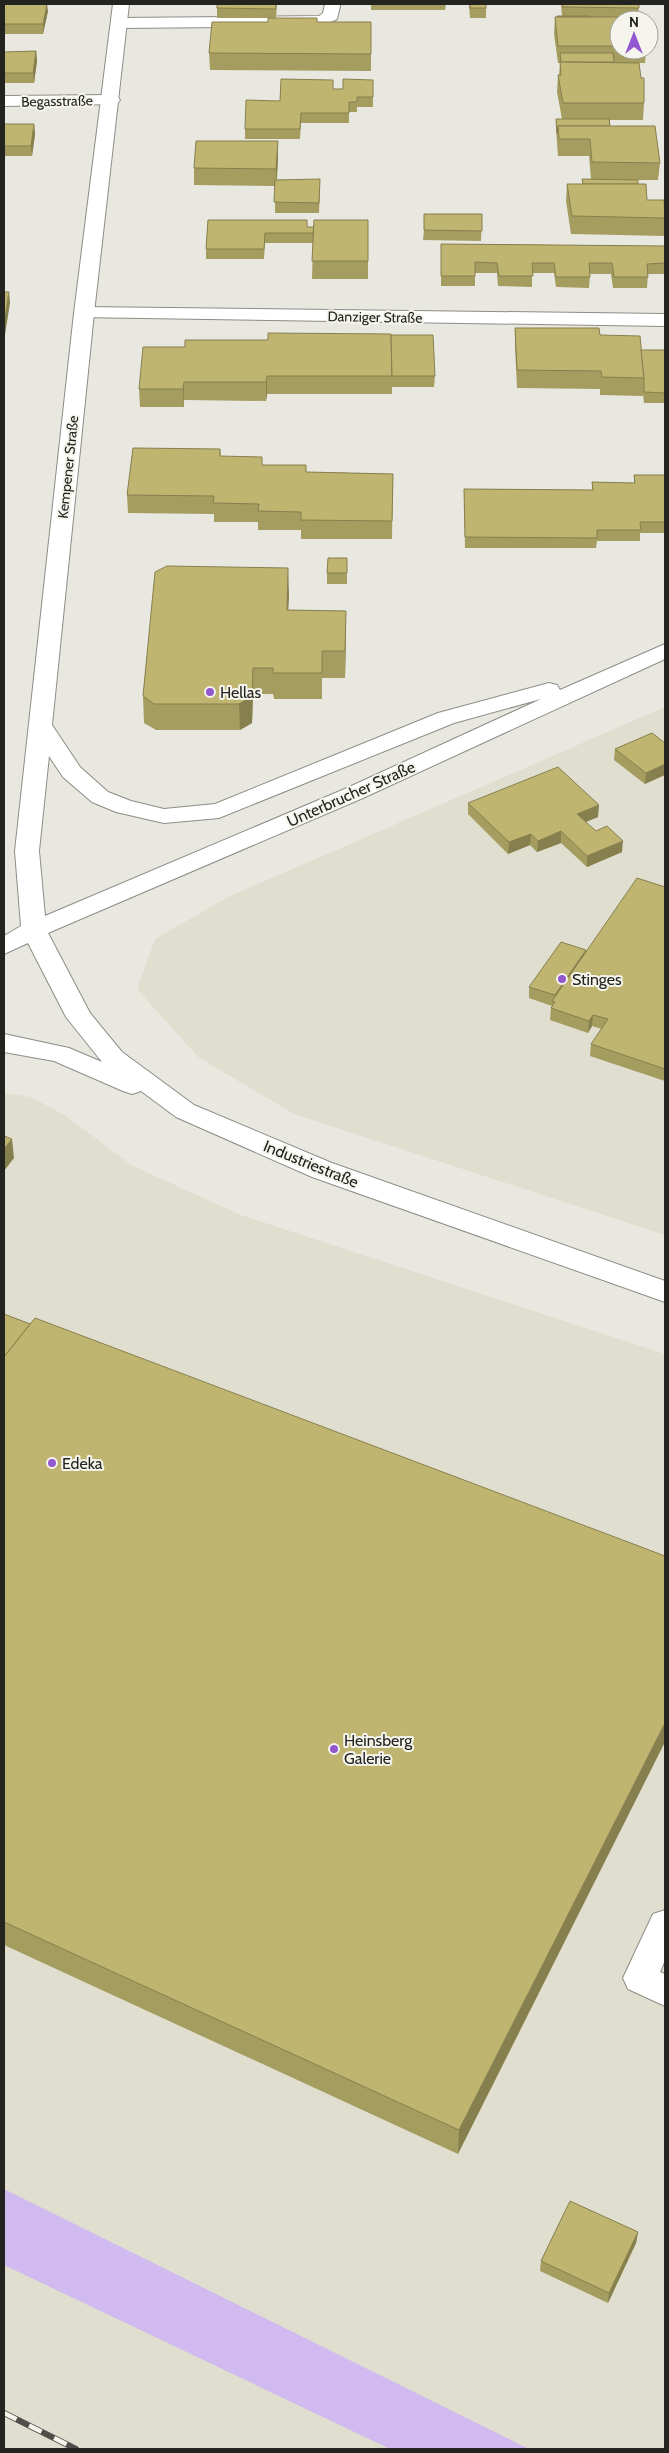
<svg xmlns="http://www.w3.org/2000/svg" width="669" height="2453" font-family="Cabin,sans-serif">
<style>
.built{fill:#e0dece}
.green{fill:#d0baf0}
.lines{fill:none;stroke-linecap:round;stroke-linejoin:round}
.lane-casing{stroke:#8d8c85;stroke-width:2}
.street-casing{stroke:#8d8c85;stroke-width:2}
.secondary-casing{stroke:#8d8c85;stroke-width:2}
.lane{fill:#fff;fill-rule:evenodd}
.street{fill:#fff;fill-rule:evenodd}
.secondary{fill:#fff;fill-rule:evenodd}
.rail-casing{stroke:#4f4e4a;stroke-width:6}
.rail{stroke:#f6f5ed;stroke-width:4.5;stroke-dasharray:14;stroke-linecap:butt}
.wall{fill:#a59c60}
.shaded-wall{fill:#867f4e}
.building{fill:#c0b570;stroke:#867f4e}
.poi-dot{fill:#9258cf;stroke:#f6f5ed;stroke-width:2}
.labels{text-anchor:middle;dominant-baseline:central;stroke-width:4;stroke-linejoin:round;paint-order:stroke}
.far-street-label{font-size:14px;fill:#232320;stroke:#f6f5ed}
.poi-label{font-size:16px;fill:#232320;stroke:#f6f5ed;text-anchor:start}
.street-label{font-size:16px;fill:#232320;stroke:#f6f5ed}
</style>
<rect width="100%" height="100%" fill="#e9e8e0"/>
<g class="built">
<path d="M665,707V1235L294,1114L198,1057L137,989L155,939L228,897Z"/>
<path d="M4,1093L31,1097L66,1116L133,1166L241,1215L665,1354V2449H4Z"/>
</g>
<path class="green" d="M4,2189L529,2449H390L4,2265Z"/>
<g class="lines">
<defs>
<g id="lane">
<path d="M325,4H339L340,6L337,19L323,26L119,28L113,27L111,23L113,19L119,18L319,16L323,13Z"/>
<path d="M665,1910V1960L660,1972L665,1974V2006L628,1989L623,1978L653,1914Z"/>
</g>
<g id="street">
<path d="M111,95L117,96L120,100L117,104L4,106V96Z"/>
<path d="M84,307L665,314V326L77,317L74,313L77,309Z"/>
</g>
<path id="secondary" d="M113,4H129L94,313L52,725L80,767L108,792L131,801L164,809L215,804L438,713L549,683L557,685L560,690L665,644V659L363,798L48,933L90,1013L122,1052L194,1105L332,1163L665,1281V1302L312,1177L176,1117L141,1091L132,1094L123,1091L54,1061L4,1052V1034L69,1048L102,1062L66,1017L28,943L4,954V936L21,926L15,851L74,313ZM541,699L347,788L45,916L39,851L49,756L63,777L92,802L116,812L164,823L219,818L454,723Z"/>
</defs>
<use href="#lane" class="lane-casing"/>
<use href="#street" class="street-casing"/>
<use href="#secondary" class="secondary-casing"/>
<use href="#lane" class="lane"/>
<use href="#street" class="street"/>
<use href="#secondary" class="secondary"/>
<defs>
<path id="rail" d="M4,2413L76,2449"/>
</defs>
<use href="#rail" class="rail-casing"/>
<use href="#rail" class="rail"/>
</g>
<g class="wall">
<path d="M4,4L48,11L43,34H4Z"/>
<path d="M217,4H277L276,18L317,22H371V71L210,70L209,53L268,22V18H217Z"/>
<path d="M371,4H446L445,10H371Z"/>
<path d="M469,4H486V18H470Z"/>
<path d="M561,4H639L638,17L619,20V50H646L645,63H639L644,103L643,120H610V126L660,163L658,180H638V184L647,200L665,212V236L571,234L566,201L567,184H582V179H591L589,156H558L556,129V119H562L557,92L558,75H559L560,64V63H558L554,34L555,17L562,16Z"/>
<path d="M36,51L37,61L34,83H4V52Z"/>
<path d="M373,80V107H357V112H349V123H301L300,139H245V129L280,101L333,89H343Z"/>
<path d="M4,124H34L35,134L32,156H4Z"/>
<path d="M278,141V159L277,180L320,190L319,213H275V186L194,185V168Z"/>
<path d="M482,214L481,241L423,240L424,230Z"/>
<path d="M208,220L307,227H314L368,220V279H312L313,243H265L264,259H206V249Z"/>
<path d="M441,244L665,246V274H648L647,288H613L611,274H590L589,288L556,287L554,273H532V287L498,286L497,273H475V286H441Z"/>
<path d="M515,328L600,335L641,350H665V403H644L643,394V396L600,395V389L517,388L515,346Z"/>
<path d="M391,335L435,376L434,387H392V394H267L266,401L184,400V407H140L139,389L185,347L268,340Z"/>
<path d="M220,449L221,456L262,465H306V472L393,474L392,539H301V530H258V522H214V514L128,513L127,495Z"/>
<path d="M634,475H665V533H640V541H597L596,548H465L464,489L592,490V482L634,483Z"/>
<path d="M347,558V584H327V573Z"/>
<path d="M289,594L288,610L346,611L345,678H322V699H274L273,694H253L252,723L240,730H156L144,723L143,696Z"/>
<path d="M665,743L645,784L614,760L615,749Z"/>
<path d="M468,803L598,817L585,822L596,831L622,852L587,867L561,843L537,852L530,845L508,854L468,814Z"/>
<path d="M665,887V1081L590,1056L591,1044L602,1029L592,1026L588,1033L550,1020L551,1008L552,1006L529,998V987L586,950V952Z"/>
<path d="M4,1314L665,1556L458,2154L4,1945Z"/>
<path d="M638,2232L636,2243L608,2303L540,2271L541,2261Z"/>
</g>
<g class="shaded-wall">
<path d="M47,4L48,11L43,34V24Z"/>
<path d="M36,51L37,61L34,83L33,73Z"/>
<path d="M34,124L35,134L32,156L31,146Z"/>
<path d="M278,141V159L276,186V169Z"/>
<path d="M9,292L10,303L4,341V325Z"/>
<path d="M267,376V394L266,401V382Z"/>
<path d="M184,382V407L183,389Z"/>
<path d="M288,568L289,594L287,637V610Z"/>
<path d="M346,611V637L345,678V651Z"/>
<path d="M253,668V694L252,723L240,730L239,704Z"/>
<path d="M665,764V775L645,784L646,773Z"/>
<path d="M599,805L598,817L576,826L577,814Z"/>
<path d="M561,831V843L537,852L538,841Z"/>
<path d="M531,834L530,845L508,854L509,842Z"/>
<path d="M623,841L622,852L587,867V856Z"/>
<path d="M586,950L585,962L555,1002H554L555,995Z"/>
<path d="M593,1015L592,1026L588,1033L589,1021Z"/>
<path d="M12,1139L14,1158L4,1171V1149Z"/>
<path d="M665,1723V1742L458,2154L459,2130Z"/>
<path d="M638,2232L636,2243L608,2303L609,2293Z"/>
</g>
<g class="building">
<path d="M4,4H47L43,24H4Z"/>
<path d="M217,4H276V9L217,8Z"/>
<rect x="470" y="4" width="16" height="4"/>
<path d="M562,4H639V8L563,7Z"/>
<path d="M557,16H589L590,17H557Z"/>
<path d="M555,17H641L642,20H619V46H558Z"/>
<path d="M268,18H317V22H371V54L209,53L212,22H268Z"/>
<path d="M36,51L33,73H4V52Z"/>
<path d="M560,53H613L614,62H561Z"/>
<path d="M560,62L639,63L641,78H644V103H563L558,75H561Z"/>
<path d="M281,79L333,80V89H343V79L373,80V97H357V102H349V113H301L300,129H245L246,100L280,101Z"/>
<path d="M556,119H609L610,126H558L557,133Z"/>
<path d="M4,124H34L31,146H4Z"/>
<path d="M558,126H655L660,163L592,162L590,139H559Z"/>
<path d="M196,141H278L276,169L194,168Z"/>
<path d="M320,179L319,203L274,202L275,180Z"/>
<path d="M582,179L638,180V184H583Z"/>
<path d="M567,184H646L647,200H664L665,218L572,216Z"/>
<path d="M424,214H482V231L424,230Z"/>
<path d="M208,220H307V227H314L313,233H265L264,249H206Z"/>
<path d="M314,220H368V261H312Z"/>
<path d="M441,244L665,246V263L647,264L648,277H614L612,263H589L590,277H556L554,263H532L533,276H499L497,263L475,262V276H441Z"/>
<path d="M4,292H9L4,325Z"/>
<path d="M515,328H599L600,335L640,336L644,378L602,377L601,371L517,370Z"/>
<path d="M268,333L391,334L392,376H267L266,382H184L183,389H139L143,347H185V340H268Z"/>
<path d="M391,335H433L435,376H392Z"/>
<path d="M641,350H665V393L644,392V378Z"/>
<path d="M133,448L220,449V456L262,457V465H306V472L393,474L392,521L301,520V512L258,511L259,504L213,503L214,496L127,495Z"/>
<path d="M634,475H665V522H640L641,530H597V538L465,537L464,489L593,490L592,482L635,483Z"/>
<path d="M328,558H347V573H327Z"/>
<path d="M167,566L288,568L287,610L346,611L345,651H322V673H273V668H253L252,697L239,704H154L143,696L155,572Z"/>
<path d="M652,733L665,743V764L646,773L615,749Z"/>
<path d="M558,767L599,805L577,814L596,831L607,826L623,841L587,856L561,831L538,841L531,834L509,842L468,803Z"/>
<path d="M637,878L665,887V1069L591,1044L608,1019L593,1015L589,1021L551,1008L555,1002L552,1001Z"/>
<path d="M561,942L586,950L555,995L529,987Z"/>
<path d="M4,1136L12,1139L4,1149Z"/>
<path d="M4,1314L30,1324L4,1357Z"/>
<path d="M35,1318L665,1556V1723L459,2130L4,1922V1357Z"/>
<path d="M570,2201L638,2232L609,2293L541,2261Z"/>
</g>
<g class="poi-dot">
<circle cx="210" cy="692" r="5"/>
<circle cx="562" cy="979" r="5"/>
<circle cx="52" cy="1463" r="5"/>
<circle cx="334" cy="1749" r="5"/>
</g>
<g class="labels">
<g class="far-street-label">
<text transform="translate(57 101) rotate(-1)">Begasstraße</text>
<text transform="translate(375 317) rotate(1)">Danziger Straße</text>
<text transform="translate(68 467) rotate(-84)">Kempener Straße</text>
</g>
<g class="poi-label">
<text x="220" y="692">Hellas</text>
<text x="572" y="979">Stinges</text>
<text x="62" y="1463">Edeka</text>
<text x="344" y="1740">Heinsberg<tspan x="344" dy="18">Galerie</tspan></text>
</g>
<g class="street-label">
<text transform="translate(351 794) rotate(-24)">Unterbrucher Straße</text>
<text transform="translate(311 1164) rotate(22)">Industriestraße</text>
</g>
</g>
<rect width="669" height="2453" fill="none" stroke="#232320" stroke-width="10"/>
<g transform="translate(634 35)"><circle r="24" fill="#f6f5ed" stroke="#a2a19b"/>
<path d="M0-4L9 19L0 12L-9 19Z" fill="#9258cf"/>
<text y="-8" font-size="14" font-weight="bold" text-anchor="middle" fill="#232320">N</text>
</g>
</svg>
